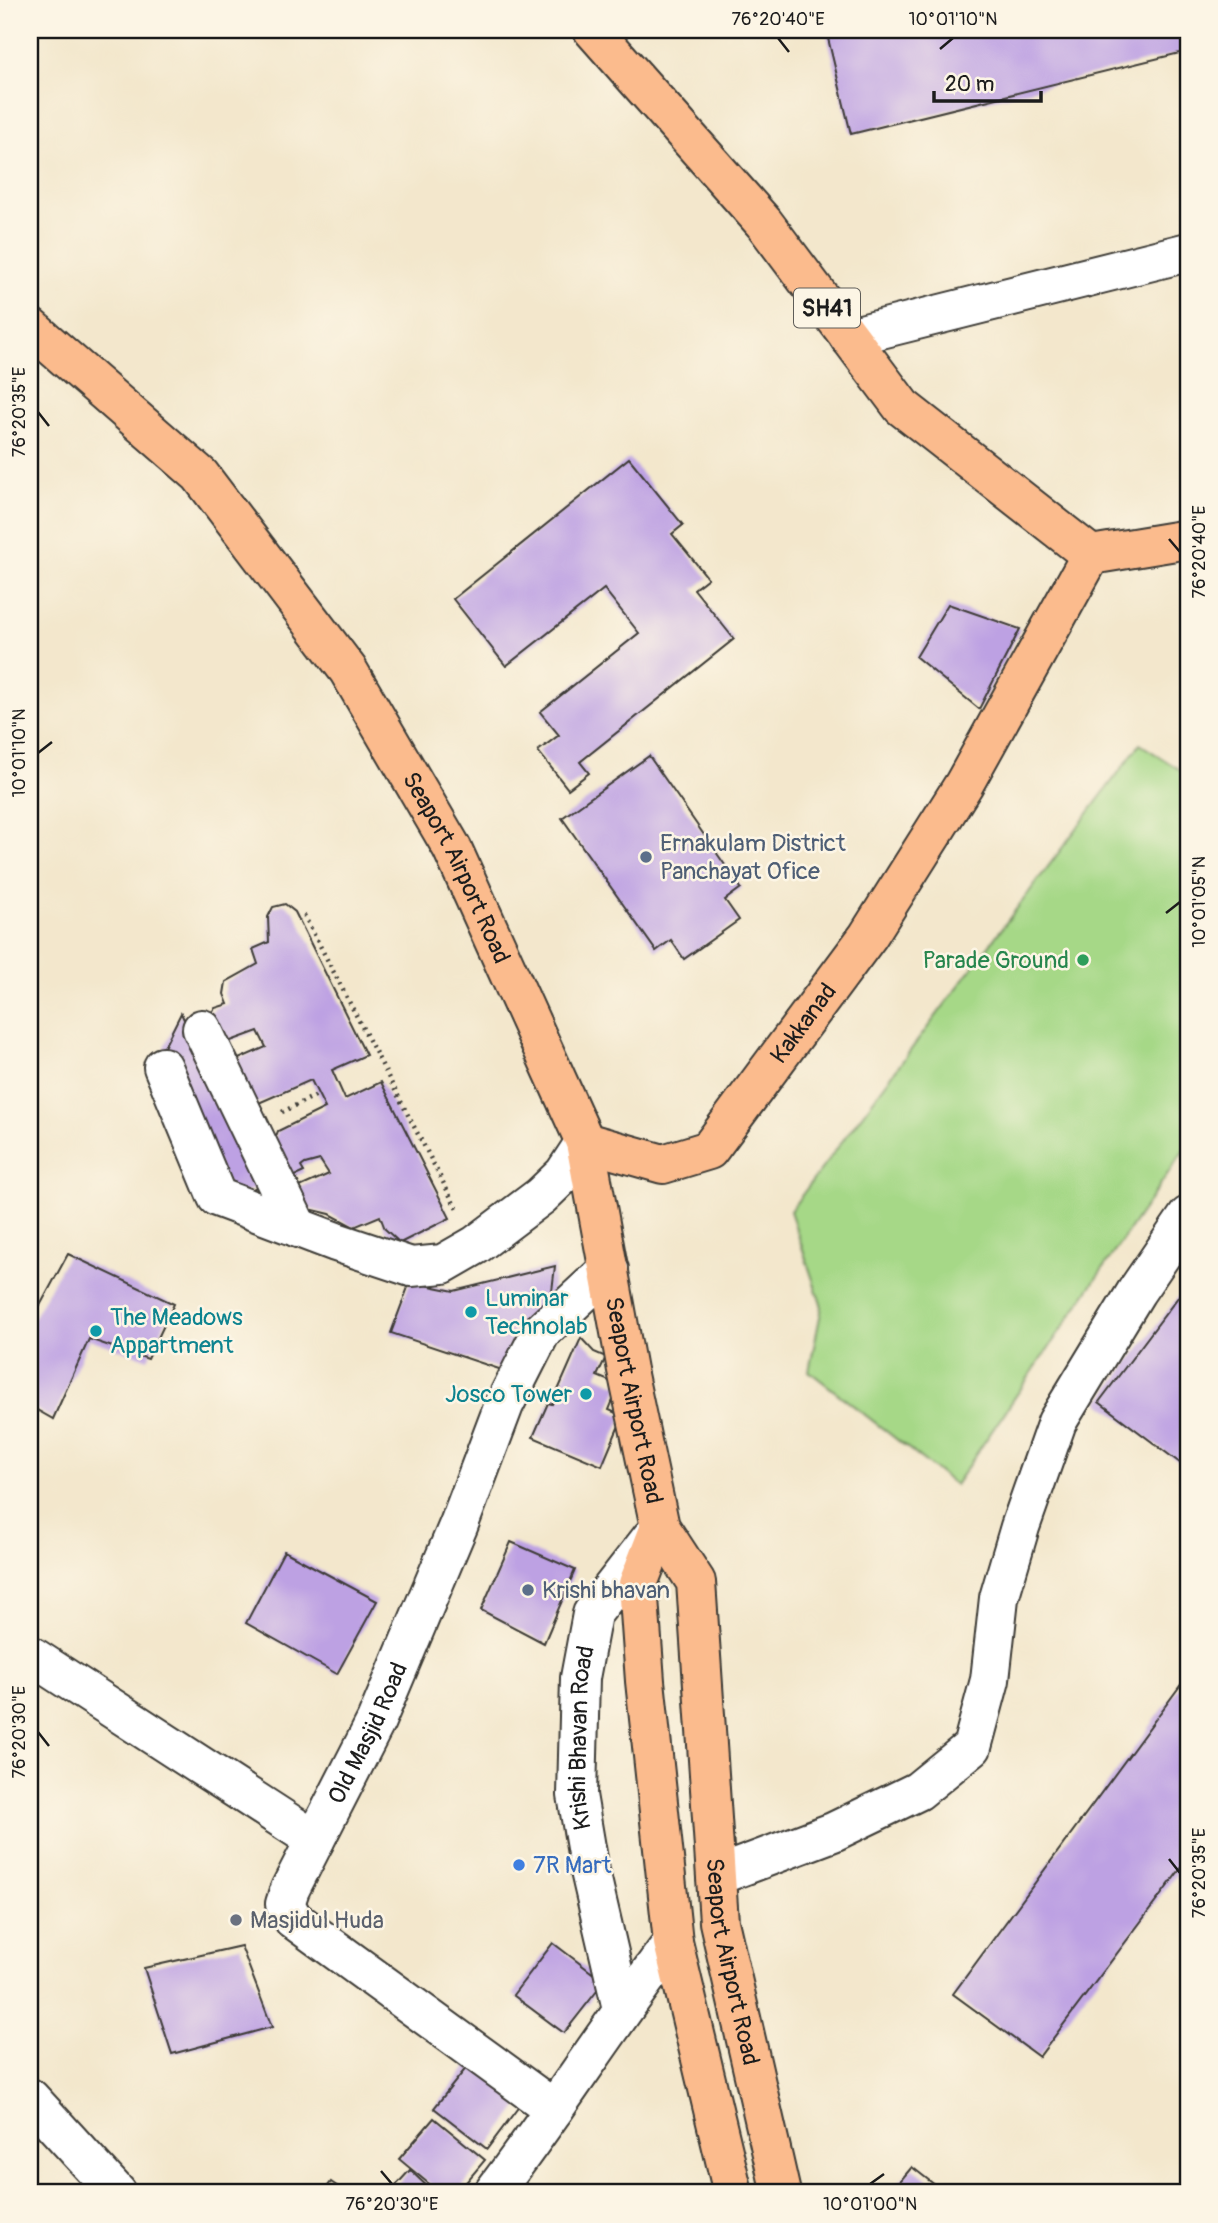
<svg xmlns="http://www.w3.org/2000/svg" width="1218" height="2223" font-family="Pangolin,sans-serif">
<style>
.green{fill:#a6d887;stroke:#617a52;stroke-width:2}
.building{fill:#bda1e3}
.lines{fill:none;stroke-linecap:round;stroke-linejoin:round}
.minor-casing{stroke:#3c3a36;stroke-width:42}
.major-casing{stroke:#3c3a36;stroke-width:42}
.path{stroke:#3c3a36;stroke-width:4.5;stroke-dasharray:2 5;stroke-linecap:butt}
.minor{stroke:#fff;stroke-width:38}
.major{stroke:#fbbb8d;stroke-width:38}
.ticks{fill:none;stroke:#1c1c1c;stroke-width:2.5}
.service-dot{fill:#5c6f8a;stroke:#fcf5e5;stroke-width:2.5}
.leisure-dot{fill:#2e9e5b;stroke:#fcf5e5;stroke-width:2.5}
.culture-dot{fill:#0f9aa8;stroke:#fcf5e5;stroke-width:2.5}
.shop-dot{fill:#3f7fe0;stroke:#fcf5e5;stroke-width:2.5}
.worship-dot{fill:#6b7280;stroke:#fcf5e5;stroke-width:2.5}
.labels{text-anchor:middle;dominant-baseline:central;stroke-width:5;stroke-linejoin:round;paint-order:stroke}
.shield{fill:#fcf5e5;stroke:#5f5d58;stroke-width:2}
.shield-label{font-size:23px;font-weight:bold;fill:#1c1c1c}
.service-label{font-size:24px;fill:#4e5e75;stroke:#fcf5e5;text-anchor:start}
.street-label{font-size:24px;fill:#1c1c1c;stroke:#fcf5e5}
.leisure-label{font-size:24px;fill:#27864d;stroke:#fcf5e5;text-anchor:end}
.culture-label{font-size:24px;fill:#0d838f;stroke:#fcf5e5;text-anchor:start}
.shop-label{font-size:24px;fill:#366cbe;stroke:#fcf5e5;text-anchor:start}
.worship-label{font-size:24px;fill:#5b616d;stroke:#fcf5e5;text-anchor:start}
.neatline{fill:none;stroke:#1c1c1c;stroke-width:2.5}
.ticks-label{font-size:18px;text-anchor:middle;fill:#1c1c1c}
</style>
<rect width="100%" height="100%" fill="#fcf5e5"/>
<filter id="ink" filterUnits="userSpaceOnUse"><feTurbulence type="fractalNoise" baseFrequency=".0143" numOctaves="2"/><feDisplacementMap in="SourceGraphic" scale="14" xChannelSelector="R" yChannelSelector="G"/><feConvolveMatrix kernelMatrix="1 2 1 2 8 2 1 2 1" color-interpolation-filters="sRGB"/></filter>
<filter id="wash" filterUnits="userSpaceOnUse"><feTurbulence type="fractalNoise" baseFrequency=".00686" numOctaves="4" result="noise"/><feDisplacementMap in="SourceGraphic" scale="28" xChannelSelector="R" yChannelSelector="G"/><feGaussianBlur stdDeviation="1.57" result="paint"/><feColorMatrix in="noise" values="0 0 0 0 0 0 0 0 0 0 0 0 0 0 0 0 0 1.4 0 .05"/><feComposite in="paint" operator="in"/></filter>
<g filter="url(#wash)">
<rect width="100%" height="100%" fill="#f3e7cc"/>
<path class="green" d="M1140,744L1188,775V1144L955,1485L809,1371L822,1307L790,1211Z"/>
<g id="blocks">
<g class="building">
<path d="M826,30H1188V51L851,134Z"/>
<path d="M629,458L683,525L672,534L708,578L694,589L734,639L580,762L589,773L568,789L538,751L559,735L540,712L639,633L604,589L506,666L453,599Z"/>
<path d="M948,604L1020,629L979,709L916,657Z"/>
<path d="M649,756L741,888L725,900L739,920L684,959L671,940L656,951L562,818Z"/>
<path d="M285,904L295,912L366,1055L332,1070L345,1099L381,1082L450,1218L400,1243L385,1229L380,1216L354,1227L330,1214L297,1206L293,1190L329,1174L320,1160L305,1164L301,1167L304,1172L289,1179L273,1144L278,1131L325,1108L311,1080L261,1102L250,1103L234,1061L266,1047L258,1031L228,1042L210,1014L215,1008L228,1004L224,994L226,982L258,964L253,949L269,942L268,917L273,907Z"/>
<path d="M181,1013L261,1185L234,1198L164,1047Z"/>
<path d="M68,1254L174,1304L148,1359L89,1339L53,1419L30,1406V1324Z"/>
<path d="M555,1266L552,1291L514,1374L391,1333L410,1282L454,1291Z"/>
<path d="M1188,1284V1469L1099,1402Z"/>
<path d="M581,1338L594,1352L606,1357L597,1376L619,1385L609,1410L623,1416L602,1466L533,1437L548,1403L552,1404Z"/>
<path d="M511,1542L575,1570L544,1643L481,1610Z"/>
<path d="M284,1551L377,1601L337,1674L246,1623Z"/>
<path d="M1188,1675V1859L1039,2057L953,1994Z"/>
<path d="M553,1943L604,1982L564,2033L513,1995Z"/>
<path d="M241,1946L272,2027L172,2054L144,1968Z"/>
<path d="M475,2057L526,2097L487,2149L434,2108Z"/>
<path d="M434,2118L485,2160L457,2193H440L399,2159Z"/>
<path d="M912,2167L945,2193H890Z"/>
<path d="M410,2170L434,2193H389Z"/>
<path d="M331,2182L347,2193H323Z"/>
</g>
</g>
</g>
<g filter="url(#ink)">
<use href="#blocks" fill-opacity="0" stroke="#3c3a36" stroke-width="2"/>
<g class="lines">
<defs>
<g id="minor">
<path d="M849,337L1188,252"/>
<path d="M202,1029L298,1228"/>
<path d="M163,1067L217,1197L336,1242L411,1267L443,1264L476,1245L541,1196L564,1174L585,1142"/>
<path d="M30,1655L315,1840"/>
<path d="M716,1876L833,1832L918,1791L972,1747L990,1680L999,1598L1020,1527L1057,1422L1136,1292L1188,1216"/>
<path id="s1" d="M622,2009L590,1871L577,1795L580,1678L592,1614L652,1537"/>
<path d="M30,2098L117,2193"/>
<path id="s2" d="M554,2109L293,1919L285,1904L290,1889L376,1721L459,1524L504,1405L541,1332L609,1269"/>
<path d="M493,2193C556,2111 610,2024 673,1942"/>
</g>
<g id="major">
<path d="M593,30L764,223L902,407L1091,555L1188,539"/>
<path id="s3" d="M30,327L200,475L348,670L452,848L585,1142L627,1370L660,1527L696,1582L719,1922L781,2193"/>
<path id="s4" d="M585,1142L663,1164L709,1150L868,936L964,784L1091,555"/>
<path d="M660,1527L638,1584L645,1681L673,1942L733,2193"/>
</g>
</defs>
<use href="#minor" class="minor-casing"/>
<use href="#major" class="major-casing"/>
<g class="path">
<path d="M304,915L459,1213"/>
<path d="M282,1112L319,1094"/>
</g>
<use href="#minor" class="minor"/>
<use href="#major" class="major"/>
</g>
</g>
<path class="ticks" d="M778,38L789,52M940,49L953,38M38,412L49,426M1169,539L1180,552M38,753L52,742M1166,913L1180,902M38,1732L49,1746M1169,1859L1180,1873M381,2171L392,2184M870,2184L884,2174"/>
<g class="service-dot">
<circle cx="646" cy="857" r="7"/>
<circle cx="528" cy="1590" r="7"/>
</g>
<circle class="leisure-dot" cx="1083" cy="960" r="7"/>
<g class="culture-dot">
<circle cx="471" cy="1312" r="7"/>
<circle cx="96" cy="1331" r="7"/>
<circle cx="586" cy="1394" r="7"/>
</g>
<circle class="shop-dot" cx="519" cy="1865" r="7"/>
<circle class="worship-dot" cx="236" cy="1920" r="7"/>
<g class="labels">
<rect class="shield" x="794" y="288.5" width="66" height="39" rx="5"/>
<g class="shield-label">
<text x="827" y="308">SH41</text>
</g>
<g class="service-label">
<text x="660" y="843">Ernakulam District<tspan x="660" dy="28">Panchayat Ofice</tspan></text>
<text x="542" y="1590">Krishi bhavan</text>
</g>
<g class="street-label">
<text stroke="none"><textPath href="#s3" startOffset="696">Seaport Airport Road</textPath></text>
<text stroke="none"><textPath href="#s4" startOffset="287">Kakkanad</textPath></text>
<text stroke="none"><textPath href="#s3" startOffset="1262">Seaport Airport Road</textPath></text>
<text stroke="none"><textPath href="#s2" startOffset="530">Old Masjid Road</textPath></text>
<text stroke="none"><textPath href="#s1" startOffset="276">Krishi Bhavan Road</textPath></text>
<text stroke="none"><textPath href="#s3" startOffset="1839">Seaport Airport Road</textPath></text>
</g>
<g class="leisure-label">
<text x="1069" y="960">Parade Ground</text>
</g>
<g class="culture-label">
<text x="485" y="1298">Luminar<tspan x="485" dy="28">Technolab</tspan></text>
<text x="110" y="1317">The Meadows<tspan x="110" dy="28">Appartment</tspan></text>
<text x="572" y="1394" text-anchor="end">Josco Tower</text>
</g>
<g class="shop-label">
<text x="533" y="1865">7R Mart</text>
</g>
<g class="worship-label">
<text x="250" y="1920">Masjidul Huda</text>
</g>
</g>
<rect width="1218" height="2223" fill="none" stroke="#fcf5e5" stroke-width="77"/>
<path d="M934 91v10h107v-10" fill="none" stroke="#1c1c1c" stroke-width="3.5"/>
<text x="945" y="91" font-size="21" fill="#1c1c1c" stroke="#fcf5e5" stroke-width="5" paint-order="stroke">20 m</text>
<rect x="38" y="38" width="1142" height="2146" class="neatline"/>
<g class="ticks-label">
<text x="778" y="25">76°20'40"E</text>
<text x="953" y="25">10°01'10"N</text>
<text transform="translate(19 412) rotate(-90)" y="6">76°20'35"E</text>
<text transform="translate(1199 552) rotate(-90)" y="6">76°20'40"E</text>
<text transform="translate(19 753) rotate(-90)" y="6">10°01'10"N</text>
<text transform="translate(1199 902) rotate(-90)" y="6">10°01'05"N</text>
<text transform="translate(19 1732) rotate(-90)" y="6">76°20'30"E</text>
<text transform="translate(1199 1873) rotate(-90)" y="6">76°20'35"E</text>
<text x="392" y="2210">76°20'30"E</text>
<text x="870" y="2210">10°01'00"N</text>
</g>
</svg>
